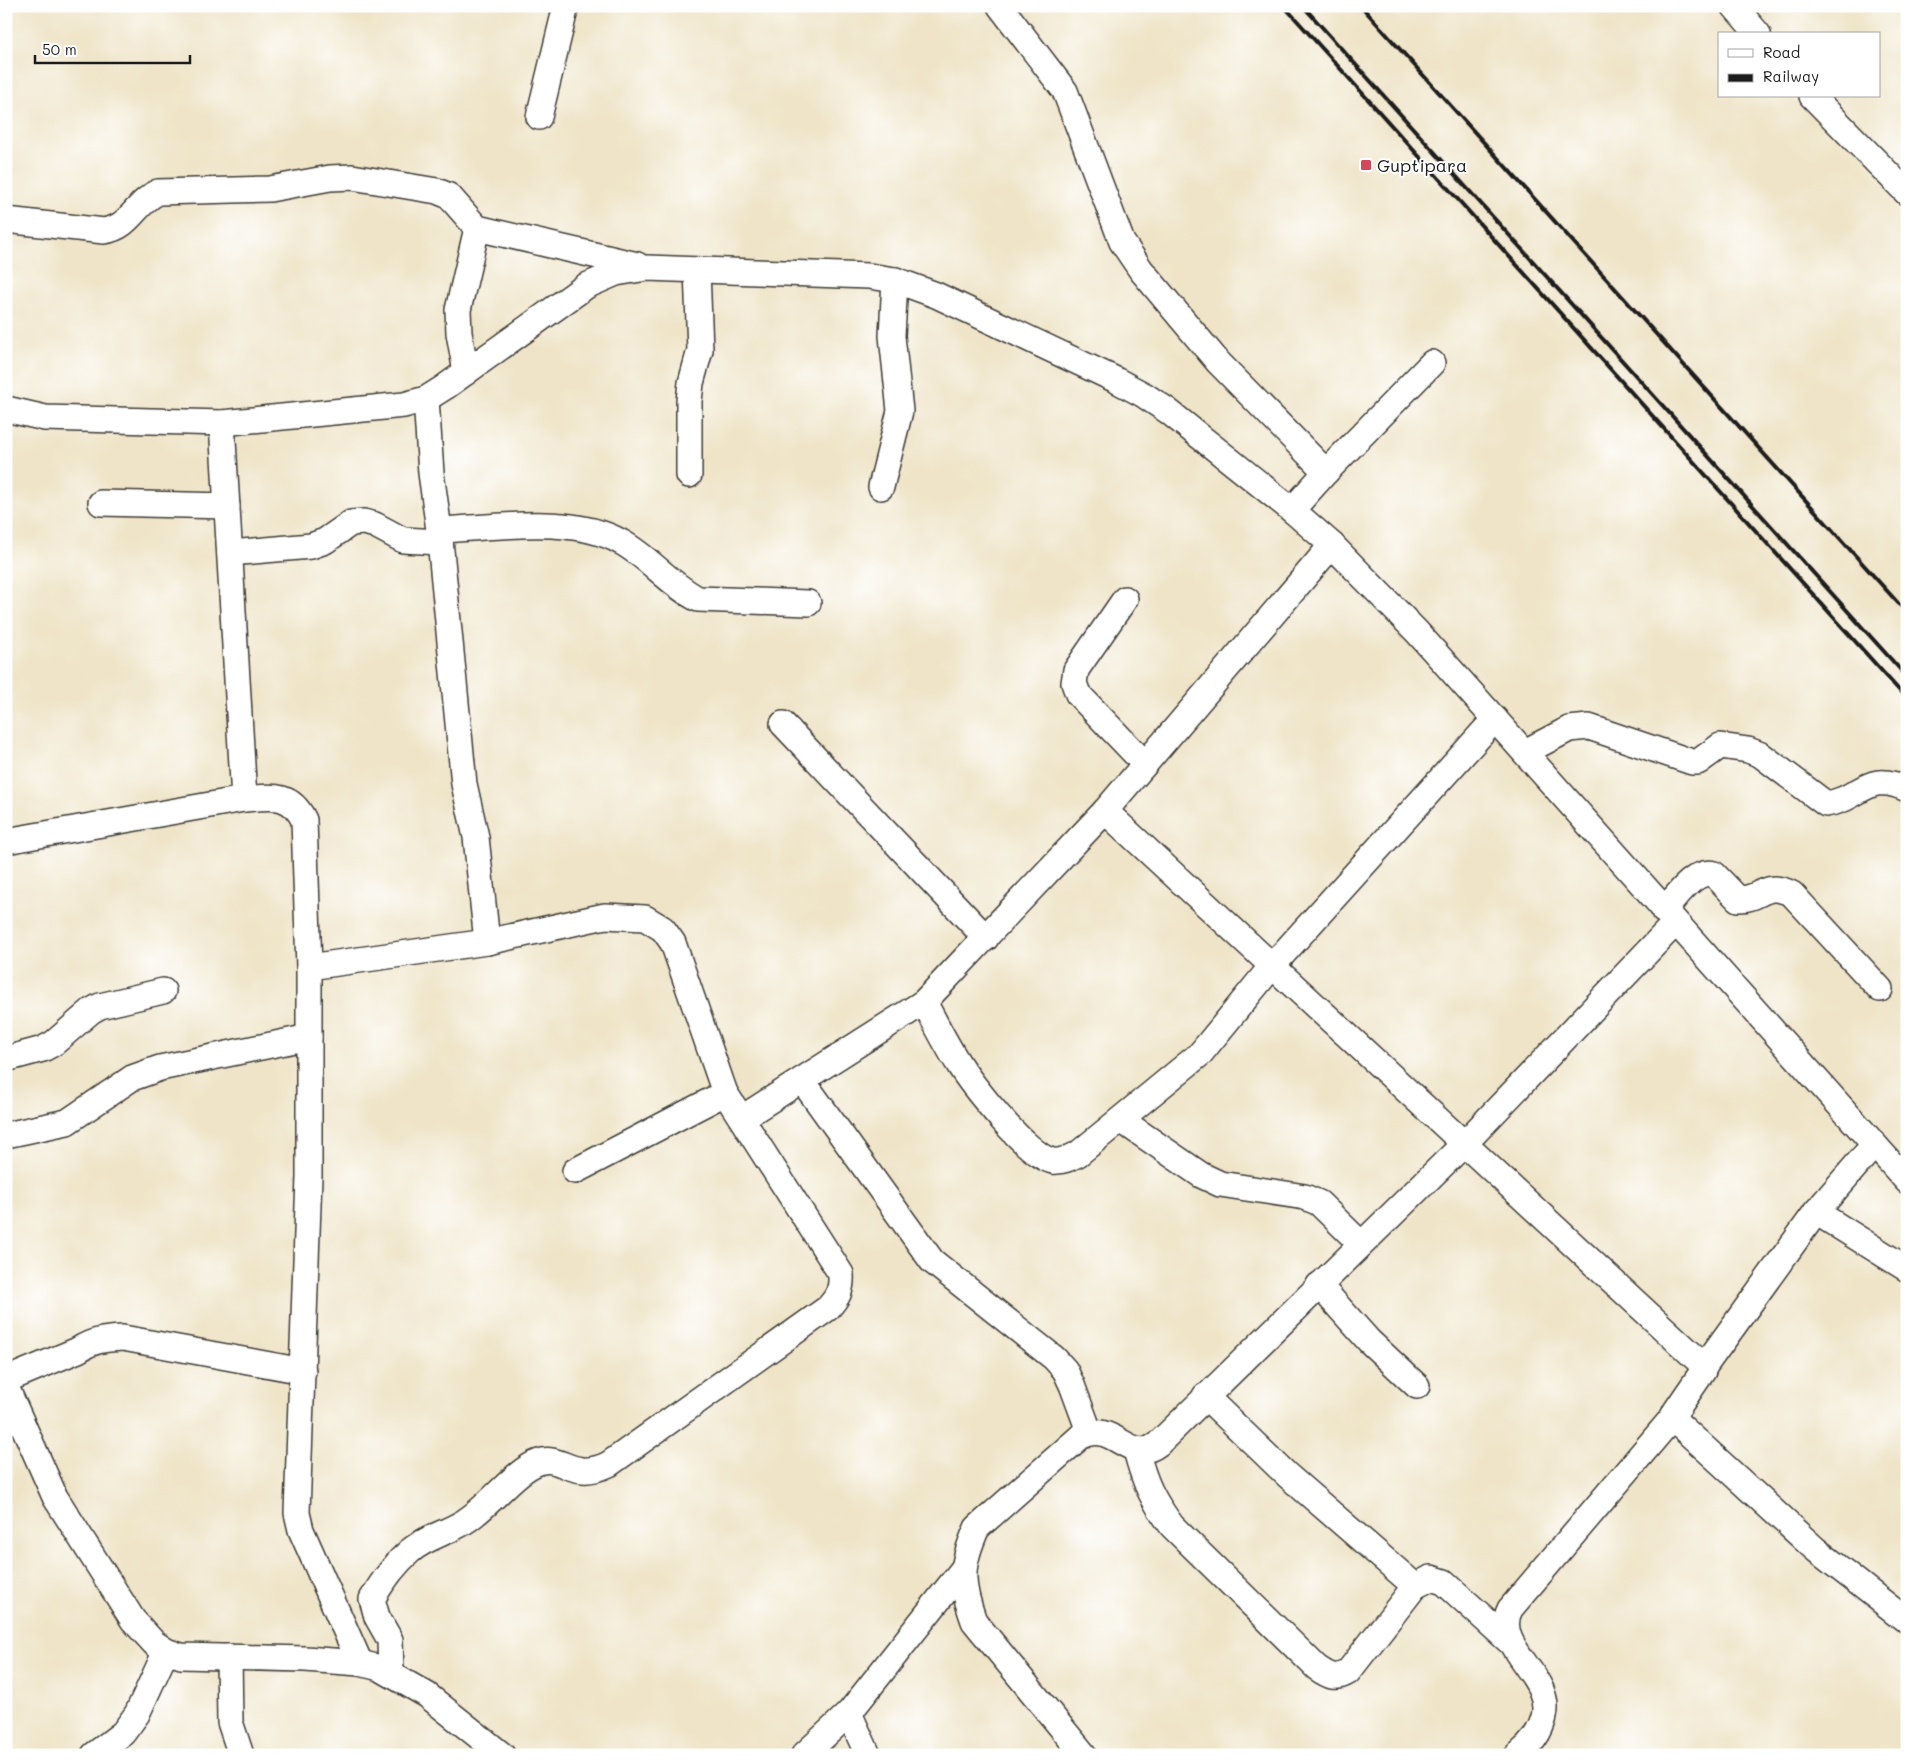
<svg xmlns="http://www.w3.org/2000/svg" width="1913" height="1761" font-family="Mali,sans-serif">
<style>
.lines{fill:none;stroke-linecap:round;stroke-linejoin:round}
.minor-casing{stroke:#3c3a36;stroke-width:28}
.minor{stroke:#fff;stroke-width:25}
.rail{stroke:#1c1c1c;stroke-width:4}
.poi-dot{fill:#d1495b;stroke:#fff;stroke-width:2}
.labels{text-anchor:middle;dominant-baseline:central;stroke-width:4;stroke-linejoin:round;paint-order:stroke}
.poi-label{font-size:18px;fill:#1c1c1c;stroke:#fff;text-anchor:start}
</style>
<rect width="100%" height="100%" fill="#fff"/>
<filter id="ink" filterUnits="userSpaceOnUse"><feTurbulence type="fractalNoise" baseFrequency=".02" numOctaves="2"/><feDisplacementMap in="SourceGraphic" scale="10" xChannelSelector="R" yChannelSelector="G"/><feConvolveMatrix kernelMatrix="1 2 1 2 8 2 1 2 1" color-interpolation-filters="sRGB"/></filter>
<filter id="wash" filterUnits="userSpaceOnUse"><feTurbulence type="fractalNoise" baseFrequency=".0096" numOctaves="4" result="noise"/><feDisplacementMap in="SourceGraphic" scale="20" xChannelSelector="R" yChannelSelector="G"/><feGaussianBlur stdDeviation="1.12" result="paint"/><feColorMatrix in="noise" values="0 0 0 0 0 0 0 0 0 0 0 0 0 0 0 0 0 1.4 0 .05"/><feComposite in="paint" operator="in"/></filter>
<g filter="url(#wash)">
<rect width="100%" height="100%" fill="#efe4c8"/>
</g>
<g filter="url(#ink)">
<g class="lines">
<defs>
<g id="minor">
<path d="M1000,6L1065,91L1122,242L1141,270L1218,362L1326,472"/>
<path d="M1734,6L1758,34"/>
<path d="M1812,96L1907,193"/>
<path d="M539,117L566,6"/>
<path d="M6,220L104,231C131,227 134,204 158,192L270,189L330,178L352,177L437,191L449,196L477,228L637,265"/>
<path d="M466,372L459,333L458,310L477,228"/>
<path d="M426,399L431,473L439,530L464,784L476,837L487,942"/>
<path d="M6,409L45,418L222,423L404,405L426,399L445,387L586,286L616,273L647,268L869,276L895,280L936,295L1114,379L1144,395L1168,411L1292,510L1332,545L1417,632L1907,1181"/>
<path d="M222,423L244,799"/>
<path d="M689,475V401L691,383L700,350L697,270"/>
<path d="M881,487L900,411L892,336L895,280"/>
<path d="M101,503L227,506"/>
<path d="M1292,510L1326,472L1432,363"/>
<path d="M439,530C494,528 572,514 621,542C649,557 669,584 698,599L808,603"/>
<path d="M1332,545L1105,811L1701,1363L1704,1367L1703,1371L1675,1412L1673,1417L1675,1421L1815,1549L1907,1621"/>
<path d="M230,553L311,546L325,541L351,523L364,522L375,525L403,540L440,542"/>
<path d="M1125,599L1076,670L1074,683L1078,694L1145,764"/>
<path d="M783,724L986,938"/>
<path d="M1525,752L1569,729L1589,727L1692,762H1698L1720,746L1748,750L1761,755L1826,804C1862,799 1866,770 1907,789"/>
<path d="M6,841L244,799C272,797 290,792 304,820L309,967V1177L297,1513L301,1530L360,1663"/>
<path d="M1664,911C1675,898 1695,868 1714,874L1738,899C1762,900 1764,880 1792,894L1880,989"/>
<path d="M309,967L487,942L605,916L645,918L663,929L673,943L725,1093L841,1274C842,1290 838,1297 828,1308L609,1464C572,1482 562,1454 539,1462C515,1470 488,1508 464,1522C447,1533 426,1537 410,1551C396,1563 382,1582 372,1599L377,1617L390,1640L391,1673"/>
<path d="M924,1002C935,1022 945,1043 958,1063C971,1084 1029,1158 1053,1161C1062,1162 1070,1158 1078,1154L1200,1054L1272,966L1495,719"/>
<path d="M6,1059L43,1049L54,1043L91,1011L100,1006L163,991"/>
<path d="M802,1080L932,1261L1054,1358L1065,1370L1072,1385L1089,1431"/>
<path d="M742,1118L924,1002L1105,811"/>
<path d="M1121,1120L1201,1175L1220,1184L1305,1197L1319,1203L1361,1244"/>
<path d="M6,1135L67,1122L132,1078L160,1068L309,1037"/>
<path d="M575,1171L725,1093"/>
<path d="M1816,1212L1907,1269"/>
<path d="M1319,1285L1369,1341L1417,1386"/>
<path d="M1704,1367L1816,1212L1873,1146"/>
<path d="M6,1380L78,1350C93,1340 105,1339 123,1338L303,1371"/>
<path d="M6,1387L55,1497L133,1620L154,1643L166,1651L181,1656L305,1659L360,1663L380,1668L427,1695L502,1755"/>
<path d="M1205,1396L1287,1475L1415,1586"/>
<path d="M1136,1450C1145,1484 1152,1499 1172,1526L1317,1668C1329,1676 1335,1680 1348,1672L1415,1586L1431,1578L1444,1582L1511,1643"/>
<path d="M229,1657L230,1722L241,1755"/>
<path d="M849,1713L868,1755"/>
<path d="M94,1755L123,1733L137,1714L166,1651"/>
<path d="M804,1755L849,1713L963,1569"/>
<path d="M1084,1755L974,1621C960,1583 960,1566 977,1528L1080,1437C1112,1418 1130,1466 1158,1444L1464,1144L1675,923"/>
<path d="M1518,1755C1531,1745 1540,1733 1544,1717C1554,1675 1491,1648 1510,1609L1673,1417"/>
</g>
</defs>
<use href="#minor" class="minor-casing"/>
<use href="#minor" class="minor"/>
<g class="rail">
<path d="M1284,6L1907,699"/>
<path d="M1303,6L1907,677"/>
<path d="M1361,6L1907,613"/>
</g>
</g>
</g>
<rect class="poi-dot" x="1360" y="159" width="12" height="12" rx="2.5"/>
<g class="labels">
<g class="poi-label">
<text x="1377" y="165">Guptipara</text>
</g>
</g>
<rect width="1913" height="1761" fill="none" stroke="#fff" stroke-width="25"/>
<rect x="1718" y="32" width="162" height="65" fill="#ffffff" stroke="#a4a4a4"/>
<rect x="1728" y="49" width="25" height="8" fill="#ffffff" stroke="#a4a4a4"/>
<text x="1763" y="58" font-size="15" fill="#1c1c1c">Road</text>
<rect x="1728" y="74" width="25" height="8" fill="#1c1c1c" stroke="#a4a4a4"/>
<text x="1763" y="82" font-size="15" fill="#1c1c1c">Railway</text>
<path d="M35 55v8h155v-8" fill="none" stroke="#1c1c1c" stroke-width="2.5"/>
<text x="42" y="55" font-size="15" fill="#1c1c1c" stroke="#ffffff" stroke-width="4" paint-order="stroke">50 m</text>
</svg>
